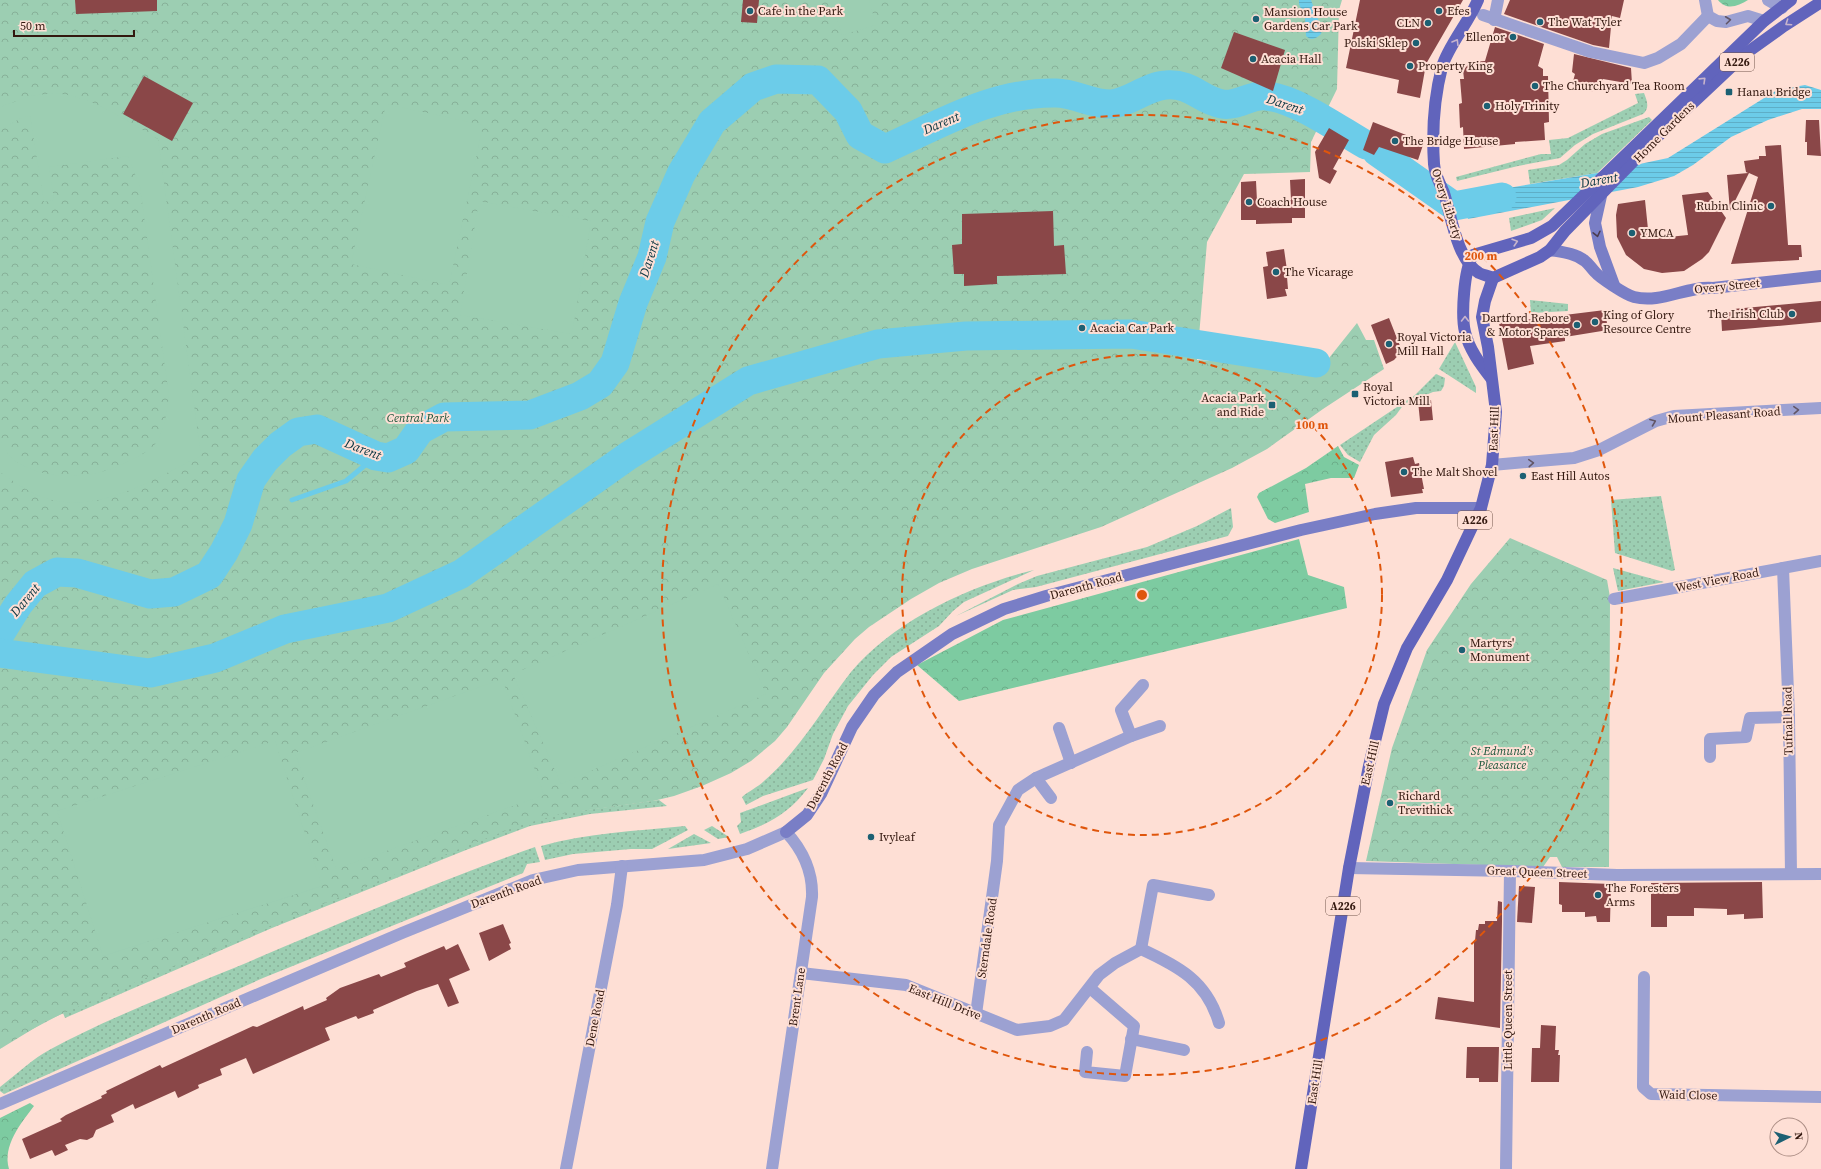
<svg xmlns="http://www.w3.org/2000/svg" width="1821" height="1169" font-family="'Source Serif 4',serif">
<style>
.grass{fill:url(#grass-dots)}
.forest{fill:url(#forest-crowns)}
.park{fill:url(#park-crowns)}
.pitch{fill:#9cceb2}
.water{fill:url(#water-rules)}
.lines{fill:none;stroke-linecap:round;stroke-linejoin:round}
.stream{stroke:#6ccce9;stroke-width:5}
.river{stroke:#6ccce9;stroke-width:29}
.building{fill:#8a4748}
.street{stroke:#9ca1d2;stroke-width:12}
.secondary{stroke:#797ec6;stroke-width:12}
.primary{stroke:#6164bc;stroke-width:12}
.oneway{stroke:#625667}
.oneway2{stroke:#c7b4cc}
.oneway3{stroke:#4c3c4f}
.ring{fill:none;stroke:#df560c;stroke-width:2;stroke-dasharray:7 5}
.poi-dot{fill:#1c6073;stroke:#fedfd5;stroke-width:1.5}
.labels{text-anchor:middle;dominant-baseline:central;stroke-width:4;stroke-linejoin:round;paint-order:stroke}
.shield{fill:#fedfd5;stroke:#70544a;stroke-width:1}
.shield-label{font-size:11px;font-weight:bold;fill:#33180f}
.poi-label{font-size:12px;fill:#33180f;stroke:#fedfd5;text-anchor:start}
.street-label{font-size:12px;fill:#33180f;stroke:#fedfd5}
.park-label{font-size:12px;font-style:italic;fill:#19553a;stroke:#fedfd5}
.water-label{font-size:13px;font-style:italic;fill:#04333f;stroke:#fedfd5}
.centre{fill:#df560c;stroke:#fedfd5;stroke-width:2}
.ring-label{font-size:12px;text-anchor:middle;font-weight:bold;fill:#df560c;stroke:#fedfd5;stroke-width:4;stroke-linejoin:round;paint-order:stroke}
</style>
<defs>
<pattern id="grass-dots" width="8" height="8" patternUnits="userSpaceOnUse"><rect width="8" height="8" fill="#9cceb2"/><path d="M2 2h.1M6 6h.1" fill="none" stroke="#87b098" stroke-width="1.8" stroke-linecap="round"/></pattern>
<pattern id="forest-crowns" width="20" height="18" patternUnits="userSpaceOnUse"><rect width="20" height="18" fill="#7dcba1"/><path d="M2 6a3 3 0 1 1 6 0M12 15a3 3 0 1 1 6 0" fill="none" stroke="#6cae89"/></pattern>
<pattern id="park-crowns" width="20" height="18" patternUnits="userSpaceOnUse"><rect width="20" height="18" fill="#9cceb2"/><path d="M2 6a3 3 0 1 1 6 0M12 15a3 3 0 1 1 6 0" fill="none" stroke="#87b098"/></pattern>
<pattern id="water-rules" width="6" height="5" patternUnits="userSpaceOnUse"><rect width="6" height="5" fill="#6ccce9"/><path d="M0 2.5h6" fill="none" stroke="#5eaec7"/></pattern>
</defs>
<rect width="100%" height="100%" fill="#fedfd5"/>
<g class="grass">
<path d="M1644,93C1647,101 1650,108 1643,114L1593,134L1575,145L1560,158L1518,166L1457,181L1456,177L1541,154H1551L1549,140L1568,138L1638,103L1635,94Z"/>
<path d="M1649,117L1652,120L1597,173L1530,184L1528,170L1559,165L1567,160L1585,144L1602,134Z"/>
<path d="M1555,208L1542,220L1511,231L1509,218Z"/>
<path d="M1530,300L1568,304V311L1531,313Z"/>
<path d="M1455,342L1476,387V393L1439,369Z"/>
<path d="M1436,374L1445,378L1444,386L1441,391L1433,392L1404,404L1396,415L1374,435L1360,462L1348,455L1340,445L1415,395Z"/>
<path d="M1661,496L1675,570L1672,571L1615,553L1611,500Z"/>
<path d="M1231,508L1233,527L1228,536L1036,587L1013,590L956,616L1018,584L1037,576L1147,547L1197,526Z"/>
<path d="M1613,568L1664,582L1618,591Z"/>
<path d="M1034,570L964,602L953,611L939,626L891,657L873,675L848,706L833,734L824,759L813,780L763,796L746,805L742,797C749,791 758,787 764,781C799,751 823,708 851,672C893,621 971,585 1034,570Z"/>
<path d="M808,788C788,814 770,823 740,834L737,826L741,822L740,813Z"/>
<path d="M659,800L667,806L590,814L530,826L466,850L272,928L65,1018L63,1013L27,1032L28,1021L504,813L578,811Z"/>
<path d="M685,826L688,830L652,849H631L573,854L545,860L541,846C588,833 636,831 685,826Z"/>
<path d="M712,826L729,837L718,839L704,830Z"/>
<path d="M694,834L711,843L668,849Z"/>
<path d="M535,847L540,862L527,864L523,873L263,978L4,1094L0,1091V1087C17,1074 32,1059 51,1049C109,1018 173,993 234,968C333,926 433,883 535,847Z"/>
</g>
<g class="forest">
<path d="M1718,0H1748C1738,6 1727,11 1718,0Z"/>
<path d="M1338,446L1344,457L1359,465L1354,478H1331L1305,484L1309,512L1275,523L1268,519L1257,497L1259,493L1306,468Z"/>
<path d="M1299,539L1308,575L1344,587L1347,608L959,701L917,665L1003,620Z"/>
<path d="M30,1103L34,1106C21,1123 2,1146 9,1169H0V1118Z"/>
</g>
<g class="park">
<path d="M0,0H1342L1339,10L1337,89L1311,142L1310,172L1244,174L1207,242L1197,360L1321,368L1357,323L1366,340H1374L1384,369L1323,409L1267,449L1232,468L1101,527L972,569L939,583L911,599L869,627L855,639L824,673L787,727L775,741L751,761L731,773L702,786L674,796L653,801L560,814L515,827L371,884L98,998L46,1021L0,1049Z"/>
<path d="M1510,538L1607,580L1610,597L1609,867H1562L1557,857H1550L1543,867L1366,861L1392,748L1427,650L1471,584Z"/>
</g>
<g class="pitch">
<path d="M831,0H869L876,25L842,35Z"/>
<path d="M53,93C93,96 125,120 158,139L201,456C154,478 97,517 42,497C27,491 13,481 0,472V440C4,447 10,458 17,462C51,483 97,479 131,460C139,456 151,450 156,443C165,429 167,411 169,396L140,187L128,156L49,167L54,200L44,202L30,116L23,117L0,130V107L31,96Z"/>
<path d="M386,104L483,125L449,285L351,264Z"/>
<path d="M479,201L591,221L572,334L460,315Z"/>
<path d="M718,584L766,694L561,784L513,674Z"/>
<path d="M502,679L544,795L336,869L295,753Z"/>
<path d="M275,741L322,886L103,956L57,811Z"/>
</g>
<g class="water">
<path d="M1299,0H1311L1322,30L1321,34C1316,39 1311,41 1306,36L1305,18L1299,4Z"/>
<path d="M1805,85L1821,90V109H1802L1768,120L1731,137L1693,165L1674,176L1638,187L1468,219L1462,198L1496,190L1597,173L1668,158L1777,90Z"/>
</g>
<g class="lines">
<path class="stream" d="M292,500L346,481L376,456"/>
<g class="river">
<path d="M1377,152L1454,206L1502,197"/>
<path d="M0,634L18,605L35,584L57,572L77,573L150,594L174,592L209,575L224,552L238,524L251,480L265,460L280,445L298,432L317,429L376,456L388,458L406,450L420,430L444,417L530,415L580,396L600,384L615,363L633,303L652,257L660,222L681,174L712,122L753,87L776,79L818,80L848,111L860,135L885,149C941,124 992,92 1056,93C1075,93 1093,105 1112,104C1131,102 1147,86 1166,85C1192,83 1200,100 1222,104C1237,107 1251,94 1266,96C1297,99 1338,129 1366,145"/>
<path d="M0,653L150,673L215,658L285,629L388,608L461,574L628,456L748,381L878,344L966,336L1131,334L1316,363"/>
</g>
</g>
<g class="building">
<path d="M75,0H157V11L76,14Z"/>
<path d="M743,0H759L757,23L741,22Z"/>
<path d="M1360,0H1463L1426,64L1420,98L1397,93L1399,80L1346,68Z"/>
<path d="M1510,0H1624L1620,18L1612,16L1609,48L1593,45L1504,14Z"/>
<path d="M1495,27L1544,44L1538,66L1543,69V76H1548L1549,122L1544,123L1545,140L1515,142V144L1464,149L1463,127L1460,128L1459,104L1462,103L1460,79H1464L1463,70L1471,62L1485,61Z"/>
<path d="M1234,32L1285,50L1273,91L1221,68Z"/>
<path d="M1574,54L1631,68L1632,84L1603,79L1599,91L1593,89L1592,92L1572,85L1575,74L1572,72Z"/>
<path d="M144,76L193,103L172,141L123,114Z"/>
<path d="M1806,120H1819L1821,156L1807,155V142H1805Z"/>
<path d="M1373,122L1424,142L1418,160L1379,147L1374,155L1363,150Z"/>
<path d="M1329,128L1349,140L1333,169L1337,171L1330,184L1319,178L1315,152Z"/>
<path d="M1781,145L1788,245H1801L1802,257H1799V260L1731,264L1758,177L1749,173L1730,211L1727,175L1748,173L1746,172L1744,161L1759,159V156H1766L1765,146Z"/>
<path d="M1305,179V218H1292V223L1256,224V220H1241V182L1256,181L1257,201L1291,200L1290,180Z"/>
<path d="M1708,192L1726,218L1709,252L1702,259L1684,271L1662,273L1644,269L1626,255L1617,237L1616,215L1618,204L1645,200L1649,239L1688,235L1682,195Z"/>
<path d="M1053,211L1054,246L1064,245L1066,274L997,276V284L964,286V274H954L952,245L962,244V214Z"/>
<path d="M1284,249L1288,277H1287L1288,289H1285L1287,296L1267,299L1263,267L1268,266L1266,252Z"/>
<path d="M1821,301V322L1722,331L1721,313L1733,312V309Z"/>
<path d="M1605,310L1608,330L1565,337V341L1530,346L1534,364L1508,370L1499,323Z"/>
<path d="M1389,318L1402,351L1394,360L1386,364L1371,325Z"/>
<path d="M1431,400L1433,420L1420,421L1418,401Z"/>
<path d="M1413,457L1415,464L1419,463L1424,489H1422L1423,493L1391,497L1385,462Z"/>
<path d="M1559,882L1611,884L1610,922H1597L1596,916L1585,917V912H1562V905L1559,904Z"/>
<path d="M1762,882L1763,918L1744,919V914L1727,915V909L1694,908V916H1667V927H1651V883Z"/>
<path d="M1519,886L1535,887L1532,923L1517,922Z"/>
<path d="M1498,901L1502,902V921H1497Z"/>
<path d="M1485,921H1502L1500,1028L1435,1019L1438,997L1474,1002V941H1475L1476,930H1478L1479,924H1485Z"/>
<path d="M503,924L511,943L509,944L511,949L489,961L479,933Z"/>
<path d="M458,944L470,970L449,979L459,1003L448,1007L438,984L417,991L373,1010L374,1013L358,1019L356,1016L325,1028L330,1040L253,1074L246,1058L220,1069L222,1075L198,1085L199,1088L178,1098L175,1091L135,1109L133,1104L111,1115L114,1122L96,1130L93,1137L87,1140L80,1139L65,1145L68,1150L55,1156L52,1150L30,1159L22,1139L62,1121L60,1119L66,1115L102,1098L101,1096L107,1093L106,1091L160,1065L162,1068L253,1026L257,1027L303,1006L304,1010L327,1000L326,998L340,988L379,974L381,977L406,967L404,963L418,957L444,946L446,950Z"/>
<path d="M1541,1025L1556,1026L1555,1050H1559L1558,1055H1560L1559,1082H1531L1532,1048H1540Z"/>
<path d="M1467,1047H1499L1498,1082H1479V1078H1466Z"/>
</g>
<g class="lines">
<g class="street">
<path d="M1705,0L1708,16L1717,21L1726,22L1748,16L1764,21"/>
<path d="M1768,0L1782,8"/>
<path d="M1483,15L1591,52L1644,63L1658,58L1681,44L1708,16"/>
<path d="M1494,20L1498,0"/>
<path d="M1492,465L1574,458L1599,450L1656,421L1674,416L1821,408"/>
<path d="M1783,568L1789,717L1791,874"/>
<path d="M1614,599L1821,561"/>
<path d="M1059,728L1071,763"/>
<path d="M1131,736L1160,726"/>
<path d="M1710,757V739L1746,737L1750,718L1789,717"/>
<path d="M1036,778L1051,798"/>
<path d="M1349,868L1510,871L1617,875L1821,874"/>
<path d="M1141,949L1153,885L1209,895"/>
<path d="M801,973L906,985L1017,1030L1050,1026L1064,1020L1099,975L1115,963L1141,949C1178,966 1207,981 1219,1023"/>
<path d="M1644,977L1643,1087L1651,1094L1821,1097"/>
<path d="M976,1014L997,861L999,825L1018,790L1036,778L1131,736L1121,710L1143,685"/>
<path d="M1131,1039L1184,1050"/>
<path d="M1087,1052L1085,1072L1125,1076L1134,1026L1090,988"/>
<path d="M0,1104L402,933L533,880L578,870L704,860L747,849L786,832C803,850 813,873 812,897L772,1169"/>
<path d="M566,1169L617,905L622,866"/>
<path d="M1506,1169L1510,871"/>
</g>
<g class="secondary">
<path d="M1601,196L1595,223L1600,247L1614,285"/>
<path d="M1550,250C1561,252 1575,253 1585,261C1589,264 1591,268 1595,272C1600,278 1626,295 1634,297C1661,304 1686,286 1713,288L1821,276"/>
<path d="M786,832L807,815L821,794L852,727L874,695L897,672L952,634L1004,609L1046,596L1301,530L1375,514L1416,508H1481"/>
</g>
<g class="primary">
<path d="M1478,0C1469,22 1448,46 1442,67C1434,98 1432,133 1434,164C1435,176 1440,183 1444,193C1451,215 1457,260 1479,273C1483,275 1489,276 1493,278"/>
<path d="M1493,278L1540,257L1550,250L1565,231L1661,133L1745,54L1784,26L1821,2"/>
<path d="M1491,378C1480,364 1469,349 1465,332C1461,315 1464,269 1473,255L1531,238L1552,226L1764,21L1791,0"/>
<path d="M1301,1169L1349,868L1369,766L1384,704L1407,648L1447,580L1481,508L1492,465L1496,412L1488,347L1482,317L1485,301L1493,278"/>
</g>
</g>
<defs><path id="oneway-chevron" d="M-2-3.5L2.5 0L-2 3.5" fill="none" stroke-width="1.6" stroke-linecap="round" stroke-linejoin="round"/></defs>
<g class="oneway">
<use href="#oneway-chevron" transform="translate(1728 20) rotate(-7)"/>
<use href="#oneway-chevron" transform="translate(1796 410) rotate(-3)"/>
<use href="#oneway-chevron" transform="translate(1653 422) rotate(-21)"/>
<use href="#oneway-chevron" transform="translate(1531 463) rotate(-4)"/>
</g>
<g class="oneway2">
<use href="#oneway-chevron" transform="translate(1788 23) rotate(146)"/>
<use href="#oneway-chevron" transform="translate(1456 42) rotate(-59)"/>
<use href="#oneway-chevron" transform="translate(1703 80) rotate(-44)"/>
<use href="#oneway-chevron" transform="translate(1515 242) rotate(-17)"/>
<use href="#oneway-chevron" transform="translate(1465 319) rotate(-90)"/>
</g>
<use class="oneway3" href="#oneway-chevron" transform="translate(1597 234) rotate(77)"/>
<g class="ring">
<circle cx="1142" cy="595" r="240"/>
<circle cx="1142" cy="595" r="480"/>
</g>
<g class="poi-dot">
<circle cx="750" cy="11" r="4"/>
<circle cx="1439" cy="11" r="4"/>
<circle cx="1256" cy="19" r="4"/>
<circle cx="1540" cy="22" r="4"/>
<circle cx="1428" cy="23" r="4"/>
<circle cx="1513" cy="37" r="4"/>
<circle cx="1416" cy="43" r="4"/>
<circle cx="1253" cy="59" r="4"/>
<circle cx="1410" cy="66" r="4"/>
<circle cx="1535" cy="86" r="4"/>
<rect x="1725" y="88" width="8" height="8" rx="2"/>
<circle cx="1487" cy="106" r="4"/>
<circle cx="1395" cy="141" r="4"/>
<circle cx="1249" cy="202" r="4"/>
<circle cx="1771" cy="206" r="4"/>
<circle cx="1632" cy="233" r="4"/>
<circle cx="1276" cy="272" r="4"/>
<circle cx="1792" cy="314" r="4"/>
<circle cx="1595" cy="322" r="4"/>
<circle cx="1577" cy="325" r="4"/>
<circle cx="1082" cy="328" r="4"/>
<circle cx="1389" cy="344" r="4"/>
<rect x="1351" y="390" width="8" height="8" rx="2"/>
<rect x="1268" y="401" width="8" height="8" rx="2"/>
<circle cx="1404" cy="472" r="4"/>
<circle cx="1523" cy="476" r="4"/>
<circle cx="1462" cy="650" r="4"/>
<circle cx="1390" cy="803" r="4"/>
<circle cx="871" cy="837" r="4"/>
<circle cx="1598" cy="895" r="4"/>
</g>
<g class="labels">
<g class="shield">
<rect x="1720" y="53" width="34" height="18" rx="3"/>
<rect x="1458" y="511" width="34" height="18" rx="3"/>
<rect x="1326" y="897" width="34" height="18" rx="3"/>
</g>
<g class="shield-label">
<text x="1737" y="62">A226</text>
<text x="1475" y="520">A226</text>
<text x="1343" y="906">A226</text>
</g>
<g class="poi-label">
<text x="758" y="11">Cafe in the Park</text>
<text x="1447" y="11">Efes</text>
<text x="1264" y="12">Mansion House<tspan x="1264" dy="14">Gardens Car Park</tspan></text>
<text x="1548" y="22">The Wat Tyler</text>
<text x="1420" y="23" text-anchor="end">CLN</text>
<text x="1505" y="37" text-anchor="end">Ellenor</text>
<text x="1408" y="43" text-anchor="end">Polski Sklep</text>
<text x="1261" y="59">Acacia Hall</text>
<text x="1418" y="66">Property King</text>
<text x="1543" y="86">The Churchyard Tea Room</text>
<text x="1737" y="92">Hanau Bridge</text>
<text x="1495" y="106">Holy Trinity</text>
<text x="1403" y="141">The Bridge House</text>
<text x="1257" y="202">Coach House</text>
<text x="1763" y="206" text-anchor="end">Rubin Clinic</text>
<text x="1640" y="233">YMCA</text>
<text x="1284" y="272">The Vicarage</text>
<text x="1784" y="314" text-anchor="end">The Irish Club</text>
<text x="1603" y="315">King of Glory<tspan x="1603" dy="14">Resource Centre</tspan></text>
<text x="1569" y="318" text-anchor="end">Dartford Rebore<tspan x="1569" dy="14">&amp; Motor Spares</tspan></text>
<text x="1090" y="328">Acacia Car Park</text>
<text x="1397" y="337">Royal Victoria<tspan x="1397" dy="14">Mill Hall</tspan></text>
<text x="1363" y="387">Royal<tspan x="1363" dy="14">Victoria Mill</tspan></text>
<text x="1264" y="398" text-anchor="end">Acacia Park<tspan x="1264" dy="14">and Ride</tspan></text>
<text x="1412" y="472">The Malt Shovel</text>
<text x="1531" y="476">East Hill Autos</text>
<text x="1470" y="643">Martyrs'<tspan x="1470" dy="14">Monument</tspan></text>
<text x="1398" y="796">Richard<tspan x="1398" dy="14">Trevithick</tspan></text>
<text x="879" y="837">Ivyleaf</text>
<text x="1606" y="888">The Foresters<tspan x="1606" dy="14">Arms</tspan></text>
</g>
<g class="street-label">
<text transform="translate(1664 132) rotate(-45)">Home Gardens</text>
<text transform="translate(1447 204) rotate(72)">Overy Liberty</text>
<text transform="translate(1727 286) rotate(-6)">Overy Street</text>
<text transform="translate(1724 415) rotate(-4)">Mount Pleasant Road</text>
<text transform="translate(1494 429) rotate(-88)">East Hill</text>
<text transform="translate(1717 580) rotate(-11)">West View Road</text>
<text transform="translate(1086 586) rotate(-15)">Darenth Road</text>
<text transform="translate(1788 721) rotate(-91)">Tufnail Road</text>
<text transform="translate(1370 763) rotate(-77)">East Hill</text>
<text transform="translate(827 776) rotate(-62)">Darenth Road</text>
<text transform="translate(1537 872) rotate(2)">Great Queen Street</text>
<text transform="translate(506 892) rotate(-20)">Darenth Road</text>
<text transform="translate(987 938) rotate(-82)">Sterndale Road</text>
<text transform="translate(797 997) rotate(-82)">Brent Lane</text>
<text transform="translate(945 1002) rotate(22)">East Hill Drive</text>
<text transform="translate(206 1016) rotate(-23)">Darenth Road</text>
<text transform="translate(595 1018) rotate(-79)">Dene Road</text>
<text transform="translate(1508 1020) rotate(-90)">Little Queen Street</text>
<text transform="translate(1315 1082) rotate(-81)">East Hill</text>
<text transform="translate(1688 1095) rotate(1)">Waid Close</text>
</g>
<g class="park-label">
<text x="418" y="418">Central Park</text>
<text x="1502" y="751">St Edmund's<tspan x="1502" dy="14">Pleasance</tspan></text>
</g>
<g class="water-label">
<text transform="translate(1285 104) rotate(18)">Darent</text>
<text transform="translate(941 123) rotate(-23)">Darent</text>
<text transform="translate(1599 180) rotate(-10)">Darent</text>
<text transform="translate(649 259) rotate(-72)">Darent</text>
<text transform="translate(363 449) rotate(21)">Darent</text>
<text transform="translate(25 600) rotate(-50)">Darent</text>
</g>
</g>
<circle cx="1142" cy="595" r="6" class="centre"/>
<g class="ring-label">
<text x="1481" y="260">200 m</text>
<text x="1312" y="429">100 m</text>
</g>
<g transform="translate(1789 1137) rotate(85)"><circle r="19" fill="#fedfd5" stroke="#ad8f86"/>
<path d="M0-3L7 15L0 10L-7 15Z" fill="#1c6073"/>
<text y="-6" font-size="11" font-weight="bold" text-anchor="middle" fill="#33180f">N</text>
</g>
<path d="M14 30v6h120v-6" fill="none" stroke="#33180f" stroke-width="2"/>
<text x="20" y="30" font-size="12" fill="#33180f" stroke="#fedfd5" stroke-width="3" paint-order="stroke">50 m</text>
</svg>
